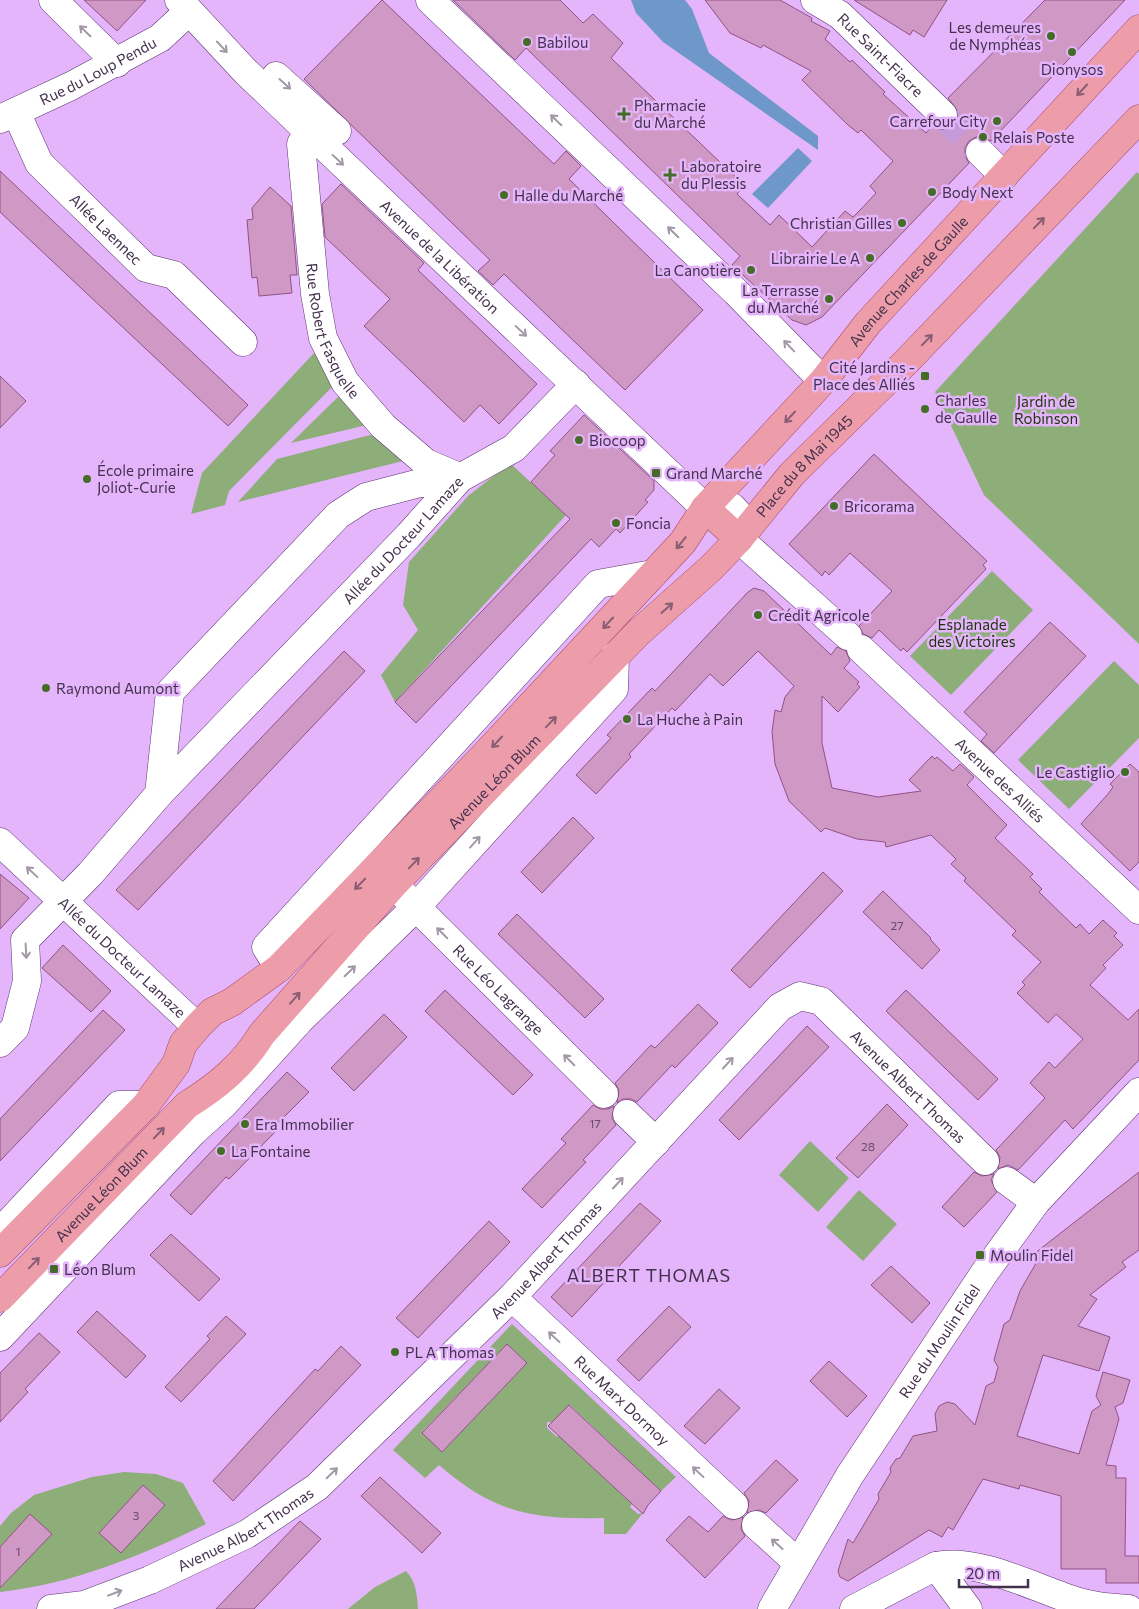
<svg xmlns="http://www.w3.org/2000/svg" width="1139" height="1609" font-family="Commissioner,sans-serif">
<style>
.green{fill:#8dad79;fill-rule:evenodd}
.water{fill:#6e97ca}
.building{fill:#d098c4;stroke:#915285}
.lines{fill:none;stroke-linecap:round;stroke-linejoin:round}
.minor-tunnel{stroke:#c49bd8;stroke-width:28;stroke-dasharray:28 14;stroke-linecap:butt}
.minor-casing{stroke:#5e3471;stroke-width:29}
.major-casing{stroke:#aa4d64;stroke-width:29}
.minor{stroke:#fff;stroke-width:28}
.major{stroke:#ed9da9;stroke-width:28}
.oneway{stroke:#a298a6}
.oneway2{stroke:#885c72}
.poi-dot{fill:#446c27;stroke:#e4b5fb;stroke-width:2}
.labels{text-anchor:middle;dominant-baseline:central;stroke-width:5;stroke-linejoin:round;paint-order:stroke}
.number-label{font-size:12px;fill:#674b6b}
.poi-label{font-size:15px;fill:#44314d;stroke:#e4b5fb;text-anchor:start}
.street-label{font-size:15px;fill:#44314d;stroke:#e4b5fb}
.park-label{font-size:15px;fill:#1e350c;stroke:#e4b5fb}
.quarter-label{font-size:18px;letter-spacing:1px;fill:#44314d;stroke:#e4b5fb}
</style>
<rect width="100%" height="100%" fill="#e4b5fb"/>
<g class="green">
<path d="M1137,172L1139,174V644L984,495L935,392Z"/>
<path d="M314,353L337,382L229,491L225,505L191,514L202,473Z"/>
<path d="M339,396L371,424L291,443Z"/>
<path d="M378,433L407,460L238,502L277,459Z"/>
<path d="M510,463L566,515L395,702L381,675L418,630L403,605L409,562L468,496Z"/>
<path d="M992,571L1033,610L951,695L910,656Z"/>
<path d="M1114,661L1139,685V738L1069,809L1018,760Z"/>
<path d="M810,1141L849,1178L818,1212L779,1175Z"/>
<path d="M859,1190L897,1224L863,1261L826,1227Z"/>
<path d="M512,1324L676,1477L661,1491L570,1405L552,1422H547V1428L557,1437L558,1435L632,1504L630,1507L638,1514L643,1513L626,1534H604V1518C533,1520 494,1513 439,1465L425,1478L393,1450ZM507,1344L527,1363L442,1452L422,1432Z"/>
<path d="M124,1472L156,1474L183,1483L206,1524C141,1556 72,1584 0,1592V1526L11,1513L34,1495L92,1477Z"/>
<path d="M406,1571C416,1581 417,1595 418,1609H348L375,1587Z"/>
</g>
<g class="water">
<path d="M631,0H685L692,9L709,53L818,136V150L663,42L636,13Z"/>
<path d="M798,148L812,161L768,208L752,194Z"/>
</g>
<g class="building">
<path d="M84,0H146L117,31Z"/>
<path d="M382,0L554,164L566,151L581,166L569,179L703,310L625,390L504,274L493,285L478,271L490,260L304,79Z"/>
<path d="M453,0H560L583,23L593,14L623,43L611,58L744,185L737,194L770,225L779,215L812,247L845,211L853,217L865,205L876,193L870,186L893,161L861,130L858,133L848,125L802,80L811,71L763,45L761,48L730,33L705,0H780L812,18L811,21L830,31L825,39L850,62L852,60L885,92L883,94L926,133L932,126L939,130H947L954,125L958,118V111L948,98L1045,0H1125L991,141L984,137H976L969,141L965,148V156L969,163L822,317L806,325L792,320L732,265L740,256L526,48L515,60Z"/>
<path d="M854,0H947L924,37L913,30L910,35Z"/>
<path d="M0,171L248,405L228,426L0,212Z"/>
<path d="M341,184L424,263L418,270L537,384L499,424L480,405L464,422L364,326L390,299L325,237L322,204Z"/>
<path d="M270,187L291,206L297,275H290L292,293L259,296L257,277L252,278L247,220L253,219L252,208Z"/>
<path d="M0,376L26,401L0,428Z"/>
<path d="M584,415L654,481V490L645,500L648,502L620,533L616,529L599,547L591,539L416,723L395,702L570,519L531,482L555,455L550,451Z"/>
<path d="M874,454L987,561L983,565L986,569L907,652L903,648L901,651L879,630L872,638L863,634L859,626L892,591L850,553L829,575L825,571L822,576L789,544Z"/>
<path d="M754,588L764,591L831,655L837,647L846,651L850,661L844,668L859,682L857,684L860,687L838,712L822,696V743L832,788L878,797L921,791L909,780L932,756L935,759L937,757L953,771L960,764L974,777L967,785L1007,825L995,838L1033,874L1030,877L1042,889L1039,892L1076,928L1080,924L1089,934L1103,920L1117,933L1114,936L1123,945L1103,965L1106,968L1090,985L1128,1020L1139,1009V1060L1073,1129L1065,1120L1018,1170L1008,1165L998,1169L1000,1157L996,1150L1045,1098L1030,1083L1049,1062L1055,1068L1083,1039L1056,1014L1048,1023L1017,993L1025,985L1022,982L1041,962L1012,935L1016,931L964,881L966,878L951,864L956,859L931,835L886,847L885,842L857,839L825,828L821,832L789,801L775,764L772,732L775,710L781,712L785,697L794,686L758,651L723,686L710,674L675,711L672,708L629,754L631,757L596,794L576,775L611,738L607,735L652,688L655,691L748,592Z"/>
<path d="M1050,622L1086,656L994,753L981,741L987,734L964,712Z"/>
<path d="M344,651L365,671L138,910L116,890Z"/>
<path d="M1130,764L1139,772V862L1130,871L1081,824L1108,794L1113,787L1110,784Z"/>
<path d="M573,817L594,838L542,893L521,872Z"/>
<path d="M823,872L843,891L750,988L731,970Z"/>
<path d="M0,874L29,898L0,929Z"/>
<path d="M883,891L931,938L930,939L940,950L922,969L863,912Z"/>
<path d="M517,914L604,999L585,1018L498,934Z"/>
<path d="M63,945L111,991L91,1012L42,968Z"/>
<path d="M445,990L533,1075L513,1095L425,1011Z"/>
<path d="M906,990L998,1079L978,1100L886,1011Z"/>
<path d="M698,1004L718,1023L675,1068L672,1065L637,1102L631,1099H623L617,1103L619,1090L615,1083L651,1045L655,1048Z"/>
<path d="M103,1010L125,1030L0,1161V1119Z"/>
<path d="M384,1014L407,1037L354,1091L331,1068Z"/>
<path d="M807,1026L829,1047L739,1140L719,1120Z"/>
<path d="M287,1072L309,1092L273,1128L276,1131L229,1179L226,1177L191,1215L170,1195Z"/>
<path d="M887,1104L908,1125L858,1178L836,1158Z"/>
<path d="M593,1105L600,1109H608L614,1106L612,1118L616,1125L583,1160L586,1162L542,1208L522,1189L566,1143L561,1139Z"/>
<path d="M974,1172L982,1176L994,1174L991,1180L997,1192L964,1227L942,1207Z"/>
<path d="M1139,1172V1250L1122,1262L1126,1267L1090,1295L1097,1299L1078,1326L1110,1337L1099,1371L1043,1355L1017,1436L1079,1454L1092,1411L1101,1405L1096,1396L1103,1372L1130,1380L1123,1403L1115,1407L1119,1419L1106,1465L1116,1466V1478H1126L1125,1556H1139V1583H1106V1569H1061V1496L1020,1485L1019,1489L983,1479L953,1530L948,1527L942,1537L929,1530L848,1581L840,1577L838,1571L848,1539L853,1543L879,1499L878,1494L891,1472L890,1468L896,1459L900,1458L913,1436L937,1431L935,1414L939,1406L947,1402L955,1404L975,1425L986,1386L994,1382L998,1367L994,1360L1004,1324L1010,1320L1020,1291L1039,1258L1035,1253Z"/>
<path d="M640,1203L661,1221L572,1317L551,1297Z"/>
<path d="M489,1221L510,1242L418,1338L396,1318Z"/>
<path d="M171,1234L220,1279L199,1301L150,1255Z"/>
<path d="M891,1266L930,1303L912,1323L871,1285Z"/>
<path d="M669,1306L691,1327L639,1381L617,1360Z"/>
<path d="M97,1311L146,1356L126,1378L77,1332Z"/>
<path d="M226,1316L246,1334L181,1402L165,1387L210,1339L207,1336Z"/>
<path d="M39,1333L60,1352L25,1389L28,1392L0,1422V1373Z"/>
<path d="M507,1344L527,1363L442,1452L422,1433Z"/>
<path d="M341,1346L361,1365L233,1501L213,1481L315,1369L318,1371Z"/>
<path d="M829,1361L867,1396L847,1417L810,1381Z"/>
<path d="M719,1389L740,1408L705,1444L684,1426Z"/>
<path d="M569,1405L661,1491L648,1505L643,1514L548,1426Z"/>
<path d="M776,1460L798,1480L766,1513L759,1510L747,1513L749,1501L744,1493Z"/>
<path d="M380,1477L441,1533L422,1553L361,1496Z"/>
<path d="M143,1485L165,1505L121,1553L99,1533Z"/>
<path d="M30,1514L52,1534L0,1588V1547Z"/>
<path d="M689,1516L708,1532L723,1516L731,1520L743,1517L741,1529L745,1536L705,1578L666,1540Z"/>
<path d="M300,1521L321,1539L254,1609H216Z"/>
</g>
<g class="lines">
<path class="minor-tunnel" d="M943,115L980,152"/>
<defs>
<g id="minor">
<path d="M53,0L117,63"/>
<path id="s1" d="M179,0L246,72L705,508"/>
<path d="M430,0L736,292L823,381"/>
<path id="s2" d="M815,0L840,15L943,115"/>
<path d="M276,76L337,131"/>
<path id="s3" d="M16,112L39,163L146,268L174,275L243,342"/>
<path id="s4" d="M0,119L71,86L160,38L188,12"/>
<path id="s5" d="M308,132L301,144L315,294L323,338L345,382L383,426L426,463L459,477"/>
<path d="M980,152L1004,176"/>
<path id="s6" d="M460,478L416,484L366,497L338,515L170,692L159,794L409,535L460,478L514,448L576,384"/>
<path d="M712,502L732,507L740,516L739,539L848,636"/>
<path id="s7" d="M861,649L1139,910"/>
<path id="s8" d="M0,842L197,1027"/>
<path id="s9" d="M403,894L604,1094"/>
<path d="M279,968L266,947L598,584L653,574"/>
<path d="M0,1043L15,1028L27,981L25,940L90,874L159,794"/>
<path d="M627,1114L656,1142"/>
<path d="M194,1131L223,1105L300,1020L416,907L614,689L615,656"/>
<path d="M1007,1181L1036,1202"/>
<path d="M0,1232L119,1105H146"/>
<path id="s10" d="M512,1297L734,1505"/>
<path d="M0,1337L194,1131L189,1114"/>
<path d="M756,1525L798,1563"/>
<path d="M936,1566L968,1609"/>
<path id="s11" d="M51,1609L84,1605L150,1580L247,1534L317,1487L512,1297L780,1007L800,996L821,1001L985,1161"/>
<path id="s12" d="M772,1609L850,1475L985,1272L1036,1202L1139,1092"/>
<path d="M854,1609L936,1566C979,1557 1038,1590 1079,1602C1095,1607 1112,1608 1129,1609"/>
</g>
<g id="major">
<path d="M705,508L739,539"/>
<path id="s13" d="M0,1253L146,1105L176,1064L183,1044L197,1027L212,1012L232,1002L279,968L479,761L683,542L705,508L823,381L868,323L1139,29"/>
<path id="s14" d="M0,1298L187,1105C218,1086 243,1065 262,1034L394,884L638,633L711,568L739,539L792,474L907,361L1139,119"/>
</g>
</defs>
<use href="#minor" class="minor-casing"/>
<use href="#major" class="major-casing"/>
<use href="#minor" class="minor"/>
<use href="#major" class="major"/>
</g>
<defs><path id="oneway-shaft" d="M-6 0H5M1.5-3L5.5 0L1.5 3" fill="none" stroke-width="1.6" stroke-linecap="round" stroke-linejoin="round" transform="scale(1.25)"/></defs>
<g class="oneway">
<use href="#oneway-shaft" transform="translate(85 31) rotate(-136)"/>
<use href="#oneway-shaft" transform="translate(222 47) rotate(47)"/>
<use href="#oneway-shaft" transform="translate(285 84) rotate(42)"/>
<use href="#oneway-shaft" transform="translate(556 120) rotate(-136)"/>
<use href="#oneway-shaft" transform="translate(338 160) rotate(43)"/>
<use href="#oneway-shaft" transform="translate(673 232) rotate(-136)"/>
<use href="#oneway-shaft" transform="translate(521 331) rotate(43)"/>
<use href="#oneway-shaft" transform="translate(789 346) rotate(-134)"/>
<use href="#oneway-shaft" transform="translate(475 842) rotate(-48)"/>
<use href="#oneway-shaft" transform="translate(32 872) rotate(-137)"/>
<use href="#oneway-shaft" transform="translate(442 933) rotate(-135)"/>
<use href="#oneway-shaft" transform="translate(26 951) rotate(87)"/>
<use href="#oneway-shaft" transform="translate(350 971) rotate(-44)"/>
<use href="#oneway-shaft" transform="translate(569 1060) rotate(-135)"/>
<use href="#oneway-shaft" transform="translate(728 1063) rotate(-47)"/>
<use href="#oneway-shaft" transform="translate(618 1183) rotate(-47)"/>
<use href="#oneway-shaft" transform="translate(554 1337) rotate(-137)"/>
<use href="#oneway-shaft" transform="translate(698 1472) rotate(-137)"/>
<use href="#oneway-shaft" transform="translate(332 1473) rotate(-44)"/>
<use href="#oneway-shaft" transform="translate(777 1544) rotate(-138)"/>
<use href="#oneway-shaft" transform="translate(115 1593) rotate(-21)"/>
</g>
<g class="oneway2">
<use href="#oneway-shaft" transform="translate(1082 90) rotate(133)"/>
<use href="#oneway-shaft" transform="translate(1039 223) rotate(-46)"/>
<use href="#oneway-shaft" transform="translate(927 340) rotate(-46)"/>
<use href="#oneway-shaft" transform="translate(790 417) rotate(133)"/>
<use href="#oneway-shaft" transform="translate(681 543) rotate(129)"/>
<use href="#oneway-shaft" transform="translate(667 608) rotate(-41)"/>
<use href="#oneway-shaft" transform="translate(608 623) rotate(133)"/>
<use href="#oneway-shaft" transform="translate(551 722) rotate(-46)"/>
<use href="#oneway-shaft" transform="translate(497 742) rotate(133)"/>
<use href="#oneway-shaft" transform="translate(414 863) rotate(-46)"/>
<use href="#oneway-shaft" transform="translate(360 884) rotate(134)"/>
<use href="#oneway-shaft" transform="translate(295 998) rotate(-49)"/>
<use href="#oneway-shaft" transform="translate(159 1133) rotate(-46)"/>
<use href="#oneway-shaft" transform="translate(34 1263) rotate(-46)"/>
</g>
<g class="poi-dot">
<circle cx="1051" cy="36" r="5"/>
<circle cx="527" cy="42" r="5"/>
<circle cx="1072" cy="52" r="5"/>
<path d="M621.5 106.5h5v5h5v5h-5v5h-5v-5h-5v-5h5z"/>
<circle cx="997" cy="121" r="5"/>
<circle cx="983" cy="137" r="5"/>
<path d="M667.5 167.5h5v5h5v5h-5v5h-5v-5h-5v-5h5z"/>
<circle cx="932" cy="192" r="5"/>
<circle cx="504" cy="195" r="5"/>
<circle cx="902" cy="223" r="5"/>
<circle cx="870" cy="258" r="5"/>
<circle cx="751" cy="270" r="5"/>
<circle cx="829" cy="299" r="5"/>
<rect x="920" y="371" width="10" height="10" rx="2.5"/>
<circle cx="925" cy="409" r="5"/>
<circle cx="579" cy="440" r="5"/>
<rect x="651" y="468" width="10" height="10" rx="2.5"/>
<circle cx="87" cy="479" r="5"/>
<circle cx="834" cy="506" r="5"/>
<circle cx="616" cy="523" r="5"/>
<circle cx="758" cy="615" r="5"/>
<circle cx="46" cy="688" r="5"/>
<circle cx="627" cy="719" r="5"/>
<circle cx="1125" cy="772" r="5"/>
<circle cx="245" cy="1124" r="5"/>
<circle cx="221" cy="1151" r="5"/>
<rect x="975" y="1250" width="10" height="10" rx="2.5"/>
<rect x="49" y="1264" width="10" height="10" rx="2.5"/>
<circle cx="395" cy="1352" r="5"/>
</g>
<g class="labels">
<g class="number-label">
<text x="897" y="925">27</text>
<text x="595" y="1123">17</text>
<text x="868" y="1146">28</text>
<text x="136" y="1515">3</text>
<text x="18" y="1551">1</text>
</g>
<g class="poi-label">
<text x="1041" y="27" text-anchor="end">Les demeures<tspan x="1041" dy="17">de Nymphéas</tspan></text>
<text x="537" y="42">Babilou</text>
<text x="1072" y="69" text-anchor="middle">Dionysos</text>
<text x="634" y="105">Pharmacie<tspan x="634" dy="17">du Marché</tspan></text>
<text x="987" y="121" text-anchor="end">Carrefour City</text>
<text x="993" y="137">Relais Poste</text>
<text x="681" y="166">Laboratoire<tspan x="681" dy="17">du Plessis</tspan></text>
<text x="942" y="192">Body Next</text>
<text x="514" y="195">Halle du Marché</text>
<text x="892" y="223" text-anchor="end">Christian Gilles</text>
<text x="860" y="258" text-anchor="end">Librairie Le A</text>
<text x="741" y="270" text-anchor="end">La Canotière</text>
<text x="819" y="290" text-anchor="end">La Terrasse<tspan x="819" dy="17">du Marché</tspan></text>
<text x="915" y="367" text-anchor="end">Cité Jardins -<tspan x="915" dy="17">Place des Alliés</tspan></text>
<text x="935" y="400">Charles<tspan x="935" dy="17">de Gaulle</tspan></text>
<text x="589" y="440">Biocoop</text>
<text x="97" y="470">École primaire<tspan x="97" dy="17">Joliot-Curie</tspan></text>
<text x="666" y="473">Grand Marché</text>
<text x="844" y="506">Bricorama</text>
<text x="626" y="523">Foncia</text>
<text x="768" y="615">Crédit Agricole</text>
<text x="56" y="688">Raymond Aumont</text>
<text x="637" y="719">La Huche à Pain</text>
<text x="1115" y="772" text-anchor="end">Le Castiglio</text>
<text x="255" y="1124">Era Immobilier</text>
<text x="231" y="1151">La Fontaine</text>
<text x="990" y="1255">Moulin Fidel</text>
<text x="64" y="1269">Léon Blum</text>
<text x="405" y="1352">PL A Thomas</text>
</g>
<g class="street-label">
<text stroke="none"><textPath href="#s2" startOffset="86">Rue Saint-Fiacre</textPath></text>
<text stroke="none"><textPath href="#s4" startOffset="109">Rue du Loup Pendu</textPath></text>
<text stroke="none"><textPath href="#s3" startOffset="150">Allée Laennec</textPath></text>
<text stroke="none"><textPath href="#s1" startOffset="366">Avenue de la Libération</textPath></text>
<text stroke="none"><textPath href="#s13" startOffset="1336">Avenue Charles de Gaulle</textPath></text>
<text stroke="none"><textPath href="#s5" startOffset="205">Rue Robert Fasquelle</textPath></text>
<text stroke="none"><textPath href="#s14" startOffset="1159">Place du 8 Mai 1945</textPath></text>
<text stroke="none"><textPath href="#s6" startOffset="828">Allée du Docteur Lamaze</textPath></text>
<text stroke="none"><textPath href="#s14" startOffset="716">Avenue Léon Blum</textPath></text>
<text stroke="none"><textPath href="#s7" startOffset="191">Avenue des Alliés</textPath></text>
<text stroke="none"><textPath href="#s8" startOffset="168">Allée du Docteur Lamaze</textPath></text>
<text stroke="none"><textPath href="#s9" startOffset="135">Rue Léo Lagrange</textPath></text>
<text stroke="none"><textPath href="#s11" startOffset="1129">Avenue Albert Thomas</textPath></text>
<text stroke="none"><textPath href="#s14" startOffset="145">Avenue Léon Blum</textPath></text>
<text stroke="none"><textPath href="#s11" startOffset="618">Avenue Albert Thomas</textPath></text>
<text stroke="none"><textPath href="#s12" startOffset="316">Rue du Moulin Fidel</textPath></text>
<text stroke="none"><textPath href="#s10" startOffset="151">Rue Marx Dormoy</textPath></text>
<text stroke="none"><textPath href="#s11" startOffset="212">Avenue Albert Thomas</textPath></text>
</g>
<g class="park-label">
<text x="1046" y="401">Jardin de<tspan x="1046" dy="17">Robinson</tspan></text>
<text x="972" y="624">Esplanade<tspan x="972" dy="17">des Victoires</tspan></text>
</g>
<g class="quarter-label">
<text x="649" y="1275">ALBERT THOMAS</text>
</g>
</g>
<path d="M959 1579v8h69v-8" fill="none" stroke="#44314d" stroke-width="2.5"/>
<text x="966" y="1579" font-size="15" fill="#44314d" stroke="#e4b5fb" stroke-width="4" paint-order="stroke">20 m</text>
</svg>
